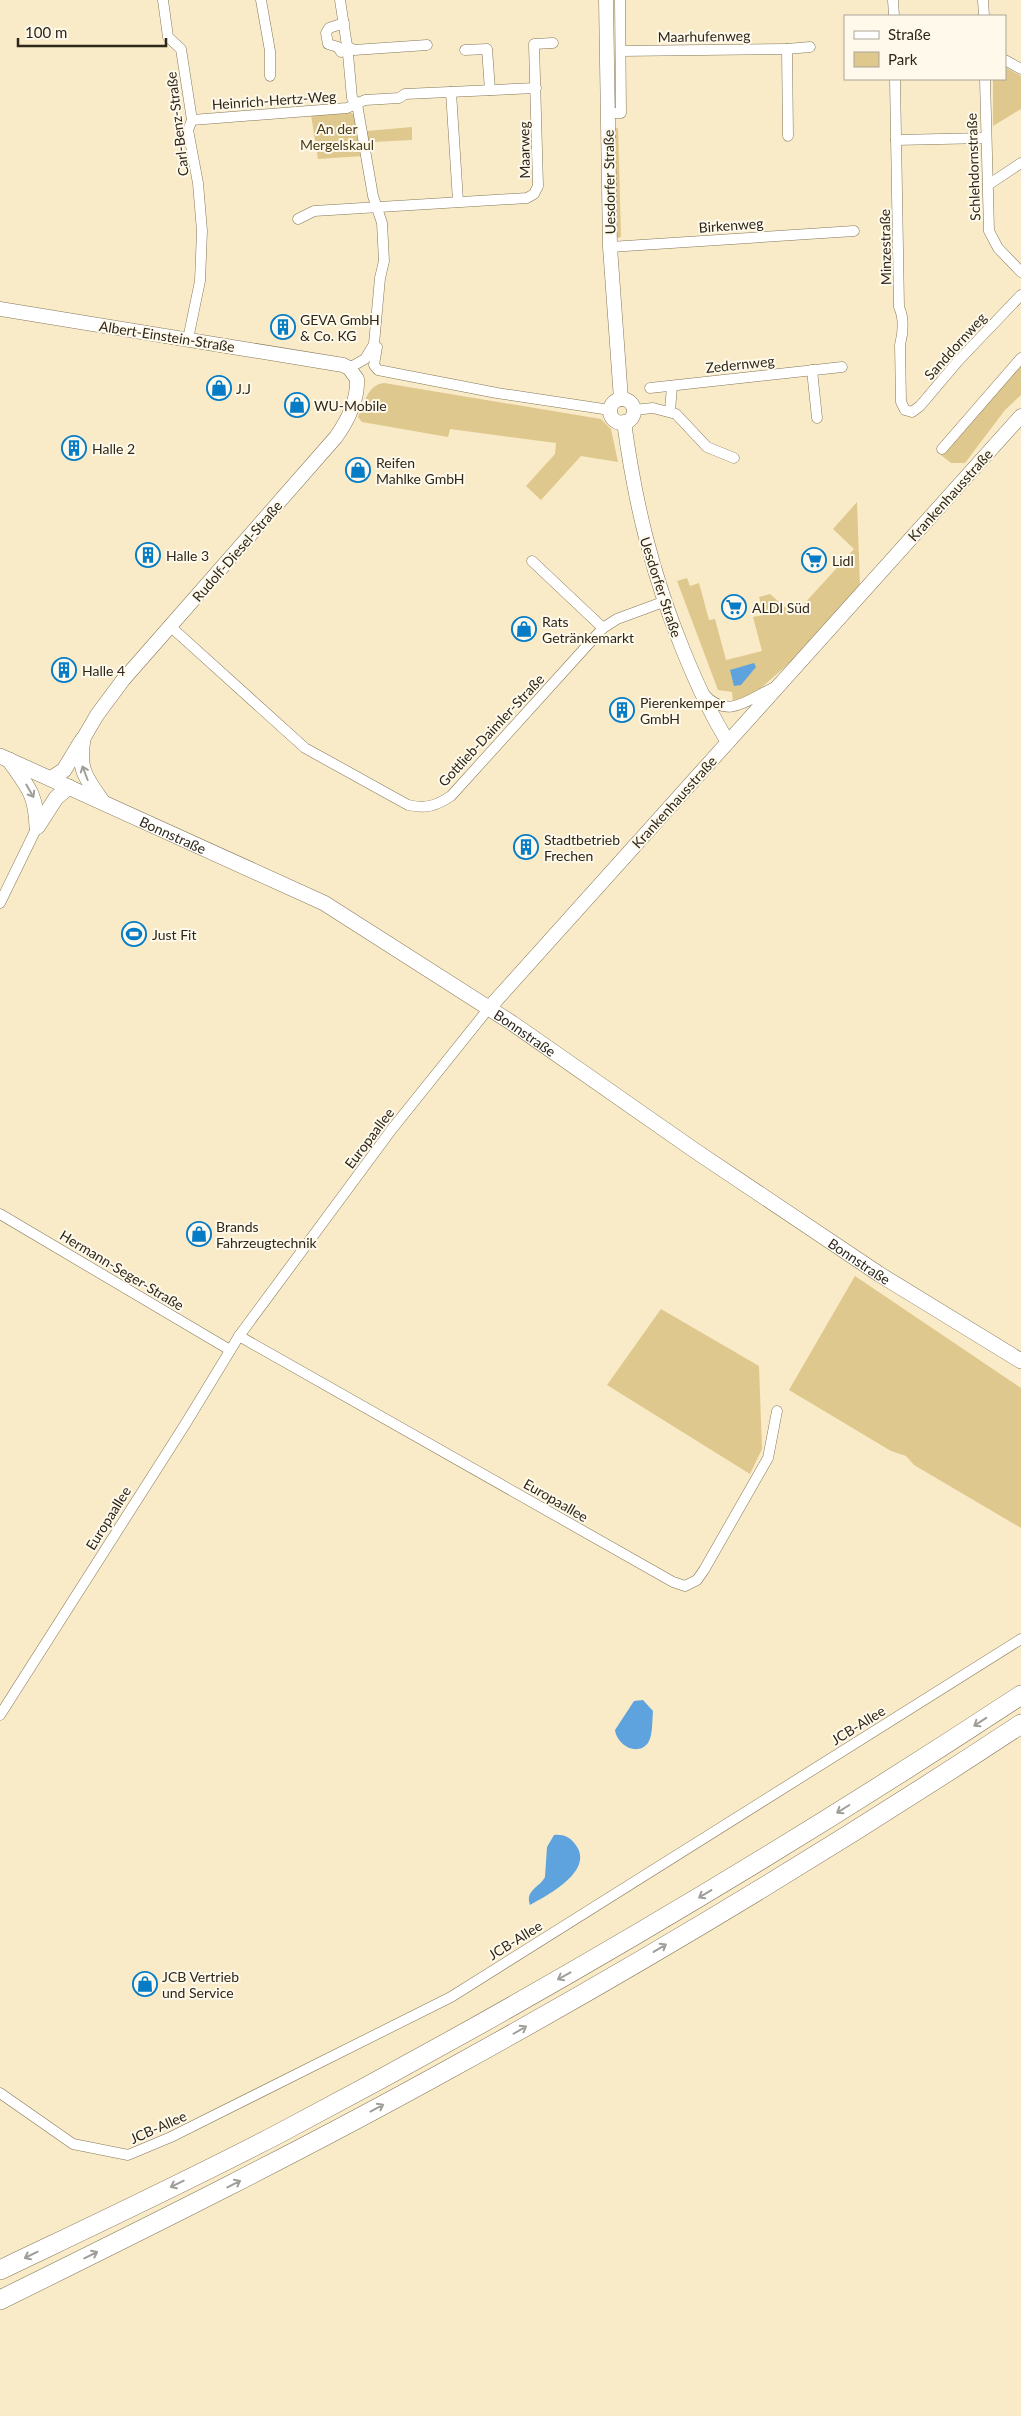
<svg xmlns="http://www.w3.org/2000/svg" width="1021" height="2416" font-family="Lato,sans-serif">
<style>
.green{fill:#dfc88d}
.water{fill:#5ea3dd}
.lines{fill:none;stroke-linecap:round;stroke-linejoin:round}
.minor-casing{stroke:#847758;stroke-width:11}
.tertiary-casing{stroke:#847758;stroke-width:15}
.secondary-casing{stroke:#847758;stroke-width:16}
.motorway-casing{stroke:#847758;stroke-width:20}
.minor{stroke:#fff;stroke-width:10}
.tertiary{stroke:#fff;stroke-width:14}
.secondary{stroke:#fff;stroke-width:15}
.motorway{stroke:#fff;stroke-width:19}
.oneway{stroke:#a09e98}
.labels{text-anchor:middle;dominant-baseline:central;stroke-width:4;stroke-linejoin:round;paint-order:stroke}
.street-label{font-size:14px;fill:#2d271a;stroke:#fef9eb}
.park-label{font-size:14px;fill:#493b16;stroke:#fef9eb}
.poi-label{font-size:14px;fill:#2d271a;stroke:#fef9eb;text-anchor:start}
</style>
<rect width="100%" height="100%" fill="#f9ebc8"/>
<g class="green">
<path d="M1005,67L1021,76V109L993,126V79H1005Z"/>
<path d="M352,113L357,120L363,156L318,159L311,115Z"/>
<path d="M412,127V140L373,142L369,147L367,131Z"/>
<path d="M618,128L621,236L619,238L617,237L614,129Z"/>
<path d="M1021,365V395L1005,410L965,463H951L941,455Z"/>
<path d="M384,383L601,419L611,429L618,462L581,456L541,500L526,486L555,454L556,443L450,429L448,437L362,422L358,417C364,404 368,384 384,383Z"/>
<path d="M857,502L860,587L795,658L753,695L733,703L732,692L718,690L677,581L687,578L690,586L699,583L709,620L715,619L726,660L762,651L753,617L764,615L759,597L770,594L794,615L854,549L833,529Z"/>
<path d="M855,1276L1021,1388V1528L914,1465L906,1456L891,1451L789,1390Z"/>
<path d="M661,1309L759,1366L762,1449L750,1474L607,1385Z"/>
</g>
<g class="water">
<path d="M754,663L756,667L741,685L734,686L730,670Z"/>
<path d="M643,1700L653,1711C652,1720 653,1735 648,1743C637,1757 617,1745 615,1730L634,1701Z"/>
<path d="M554,1835C563,1834 570,1837 575,1844C596,1870 548,1895 530,1905C525,1890 539,1888 545,1877L547,1847Z"/>
</g>
<g class="lines">
<defs>
<g id="minor">
<path d="M163,0L168,37L181,49L192,120L188,130L198,183L202,231L200,281L188,339"/>
<path d="M261,0L270,51V76"/>
<path d="M340,0L347,46"/>
<path d="M893,0L894,16"/>
<path d="M983,0L984,16"/>
<path d="M344,23L329,28L326,33L328,44L338,47L341,52L347,46"/>
<path d="M347,46L354,50L427,45"/>
<path d="M787,49L810,47"/>
<path d="M465,50L487,49L490,90"/>
<path d="M621,51L787,49L788,136"/>
<path d="M348,54L352,98L357,104L373,196L382,223L384,261L380,278L374,344L365,359L349,368"/>
<path d="M1005,60L1021,69"/>
<path d="M895,79L899,307C904,318 903,333 900,345L901,402L905,410L912,412L920,406L959,360L1021,295"/>
<path d="M985,79L989,231L998,248L1021,272"/>
<path d="M451,92L458,201"/>
<path d="M608,113H621L620,0"/>
<path d="M192,120L347,108L365,100L399,98L405,94L536,88"/>
<path d="M896,140L986,138"/>
<path d="M988,185L1021,163"/>
<path d="M298,219L314,211L527,198L534,194L538,186L534,44L553,43"/>
<path d="M610,247L854,231"/>
<path d="M377,347L374,365L378,370L497,393L610,410"/>
<path d="M812,370L817,418"/>
<path d="M650,388L842,367"/>
<path d="M633,410L653,408L676,414L707,447L734,458"/>
<path d="M670,411L672,386"/>
<path d="M942,449L1021,358"/>
<path d="M532,561L603,628"/>
<path d="M171,627L305,748L408,805C426,809 436,806 451,796L603,628L617,619L663,602"/>
<path d="M704,694C728,721 750,698 775,687"/>
<path d="M0,903L37,827"/>
<path d="M0,1214L230,1350"/>
<path d="M239,1336L673,1582L685,1586L697,1580L704,1570L768,1458L777,1411"/>
<path d="M0,1715L186,1423L239,1336L392,1129L489,1008"/>
<path d="M0,2093L73,2144L128,2155L171,2137L451,1997L1021,1639"/>
</g>
<g id="tertiary">
<path d="M606,0L610,247L621,399"/>
<path d="M0,309L343,365L349,368L357,379C358,399 348,420 336,437L123,680L97,715L83,739"/>
<circle cx="622" cy="411" r="12"/>
<path d="M624,422C635,503 652,574 683,650C696,682 709,712 728,742"/>
<path d="M489,1008L1021,416"/>
</g>
<g id="secondary">
<path d="M83,739C78,769 85,777 102,801"/>
<path id="s1" d="M0,756L324,903L512,1023L694,1150L879,1274L1021,1361"/>
<path d="M9,760C28,787 36,794 37,827"/>
<path d="M52,778L64,770L81,742"/>
<path d="M38,826L56,798L69,787"/>
</g>
<g id="motorway">
<path d="M0,2270C94,2225 188,2181 280,2133C534,1999 781,1853 1021,1695"/>
<path d="M0,2300C152,2225 303,2150 451,2068C646,1961 836,1846 1021,1724"/>
</g>
</defs>
<use href="#minor" class="minor-casing"/>
<use href="#tertiary" class="tertiary-casing"/>
<use href="#secondary" class="secondary-casing"/>
<use href="#motorway" class="motorway-casing"/>
<use href="#minor" class="minor"/>
<use href="#tertiary" class="tertiary"/>
<use href="#secondary" class="secondary"/>
<use href="#motorway" class="motorway"/>
</g>
<defs><path id="oneway-shaft" d="M-6 0H5M1.5-3L5.5 0L1.5 3" fill="none" stroke-width="1.6" stroke-linecap="round" stroke-linejoin="round" transform="scale(1.25)"/></defs>
<g class="oneway">
<use href="#oneway-shaft" transform="translate(85 773) rotate(-111)"/>
<use href="#oneway-shaft" transform="translate(30 791) rotate(60)"/>
<use href="#oneway-shaft" transform="translate(980 1722) rotate(147)"/>
<use href="#oneway-shaft" transform="translate(843 1809) rotate(148)"/>
<use href="#oneway-shaft" transform="translate(705 1894) rotate(149)"/>
<use href="#oneway-shaft" transform="translate(660 1948) rotate(-31)"/>
<use href="#oneway-shaft" transform="translate(564 1976) rotate(151)"/>
<use href="#oneway-shaft" transform="translate(520 2030) rotate(-30)"/>
<use href="#oneway-shaft" transform="translate(377 2108) rotate(-28)"/>
<use href="#oneway-shaft" transform="translate(177 2184) rotate(154)"/>
<use href="#oneway-shaft" transform="translate(234 2184) rotate(-27)"/>
<use href="#oneway-shaft" transform="translate(31 2255) rotate(154)"/>
<use href="#oneway-shaft" transform="translate(91 2255) rotate(-26)"/>
</g>
<defs>
<symbol id="building-ring" viewBox="-11 -11 22 22"><circle r="9.5" fill="#fef9eb" stroke="#067cc6" stroke-width="1.5"/><path d="M-4-6H4V6H1V3H-1V6H-4ZM-2.5-4.3h1.7v1.8h-1.7ZM.8-4.3h1.7v1.8H.8ZM-2.5-1h1.7V.8h-1.7ZM.8-1h1.7V.8H.8Z" fill="#067cc6"/></symbol>
<symbol id="shop-ring" viewBox="-11 -11 22 22"><circle r="9.5" fill="#fef9eb" stroke="#067cc6" stroke-width="1.5"/><path d="M-5-2.5h2.3a2.7 3.5 0 0 1 5.4 0H5L5.5 6h-11ZM-1.5-2.5h3a1.5 2.3 0 0 0-3 0Z" fill="#067cc6"/></symbol>
<symbol id="supermarket-ring" viewBox="-11 -11 22 22"><circle r="9.5" fill="#fef9eb" stroke="#067cc6" stroke-width="1.5"/><path d="M-6-5.5h2.5l.6 2H6L4.5 2H-2.5L-4.4-4H-6ZM-1.5 3.2a1.3 1.3 0 1 0 .1 0ZM3 3.2a1.3 1.3 0 1 0 .1 0Z" fill="#067cc6"/></symbol>
<symbol id="stadium-ring" viewBox="-11 -11 22 22"><circle r="9.5" fill="#fef9eb" stroke="#067cc6" stroke-width="1.5"/><path d="M0-5a6.5 5 0 1 0 0 10a6.5 5 0 1 0 0-10ZM-3.5-1.8h7v3.6h-7Z" fill="#067cc6"/></symbol>
</defs>
<g fill-rule="evenodd">
<use href="#building-ring" x="269" y="313" width="28" height="28"/>
<use href="#shop-ring" x="205" y="374" width="28" height="28"/>
<use href="#shop-ring" x="283" y="391" width="28" height="28"/>
<use href="#building-ring" x="60" y="434" width="28" height="28"/>
<use href="#shop-ring" x="344" y="456" width="28" height="28"/>
<use href="#building-ring" x="134" y="541" width="28" height="28"/>
<use href="#supermarket-ring" x="800" y="546" width="28" height="28"/>
<use href="#supermarket-ring" x="720" y="593" width="28" height="28"/>
<use href="#shop-ring" x="510" y="615" width="28" height="28"/>
<use href="#building-ring" x="50" y="656" width="28" height="28"/>
<use href="#building-ring" x="608" y="696" width="28" height="28"/>
<use href="#building-ring" x="512" y="833" width="28" height="28"/>
<use href="#stadium-ring" x="120" y="920" width="28" height="28"/>
<use href="#shop-ring" x="185" y="1220" width="28" height="28"/>
<use href="#shop-ring" x="131" y="1970" width="28" height="28"/>
</g>
<g class="labels">
<g class="street-label">
<text transform="translate(704 36) rotate(-1)">Maarhufenweg</text>
<text transform="translate(274 100) rotate(-4)">Heinrich-Hertz-Weg</text>
<text transform="translate(177 124) rotate(-97)">Carl-Benz-Straße</text>
<text transform="translate(524 150) rotate(-91)">Maarweg</text>
<text transform="translate(973 167) rotate(-92)">Schlehdornstraße</text>
<text transform="translate(609 182) rotate(-91)">Uesdorfer Straße</text>
<text transform="translate(731 225) rotate(-4)">Birkenweg</text>
<text transform="translate(885 247) rotate(-91)">Minzestraße</text>
<text transform="translate(167 336) rotate(9)">Albert-Einstein-Straße</text>
<text transform="translate(955 346) rotate(-48)">Sanddornweg</text>
<text transform="translate(740 364) rotate(-6)">Zedernweg</text>
<text transform="translate(950 495) rotate(-48)">Krankenhausstraße</text>
<text transform="translate(237 551) rotate(-49)">Rudolf-Diesel-Straße</text>
<text transform="translate(661 587) rotate(72)">Uesdorfer Straße</text>
<text transform="translate(491 730) rotate(-47)">Gottlieb-Daimler-Straße</text>
<text transform="translate(674 802) rotate(-48)">Krankenhausstraße</text>
<text stroke="none"><textPath href="#s1" startOffset="190">Bonnstraße</textPath></text>
<text stroke="none"><textPath href="#s1" startOffset="595">Bonnstraße</textPath></text>
<text transform="translate(369 1138) rotate(-53)">Europaallee</text>
<text stroke="none"><textPath href="#s1" startOffset="1000">Bonnstraße</textPath></text>
<text transform="translate(122 1270) rotate(31)">Hermann-Seger-Straße</text>
<text transform="translate(556 1500) rotate(30)">Europaallee</text>
<text transform="translate(108 1518) rotate(-58)">Europaallee</text>
<text transform="translate(858 1725) rotate(-32)">JCB-Allee</text>
<text transform="translate(515 1940) rotate(-32)">JCB-Allee</text>
<text transform="translate(158 2127) rotate(-24)">JCB-Allee</text>
</g>
<g class="park-label">
<text x="337" y="128">An der<tspan x="337" dy="16">Mergelskaul</tspan></text>
</g>
<g class="poi-label">
<text x="300" y="319">GEVA GmbH<tspan x="300" dy="16">&amp; Co. KG</tspan></text>
<text x="236" y="388">J.J</text>
<text x="314" y="405">WU-Mobile</text>
<text x="92" y="448">Halle 2</text>
<text x="376" y="462">Reifen<tspan x="376" dy="16">Mahlke GmbH</tspan></text>
<text x="166" y="555">Halle 3</text>
<text x="832" y="560">Lidl</text>
<text x="752" y="607">ALDI Süd</text>
<text x="542" y="621">Rats<tspan x="542" dy="16">Getränkemarkt</tspan></text>
<text x="82" y="670">Halle 4</text>
<text x="640" y="702">Pierenkemper<tspan x="640" dy="16">GmbH</tspan></text>
<text x="544" y="839">Stadtbetrieb<tspan x="544" dy="16">Frechen</tspan></text>
<text x="152" y="934">Just Fit</text>
<text x="216" y="1226">Brands<tspan x="216" dy="16">Fahrzeugtechnik</tspan></text>
<text x="162" y="1976">JCB Vertrieb<tspan x="162" dy="16">und Service</tspan></text>
</g>
</g>
<rect x="844" y="15" width="162" height="65" fill="#fef9eb" stroke="#aaa597"/>
<rect x="854" y="31" width="25" height="8" fill="#ffffff" stroke="#aaa597"/>
<text x="888" y="40" font-size="15" fill="#2d271a">Straße</text>
<rect x="854" y="52" width="25" height="15" fill="#dfc88d" stroke="#aaa597"/>
<text x="888" y="65" font-size="15" fill="#2d271a">Park</text>
<path d="M18 38v8h148v-8" fill="none" stroke="#2d271a" stroke-width="2.5"/>
<text x="25" y="38" font-size="15" fill="#2d271a" stroke="#fef9eb" stroke-width="4" paint-order="stroke">100 m</text>
</svg>
